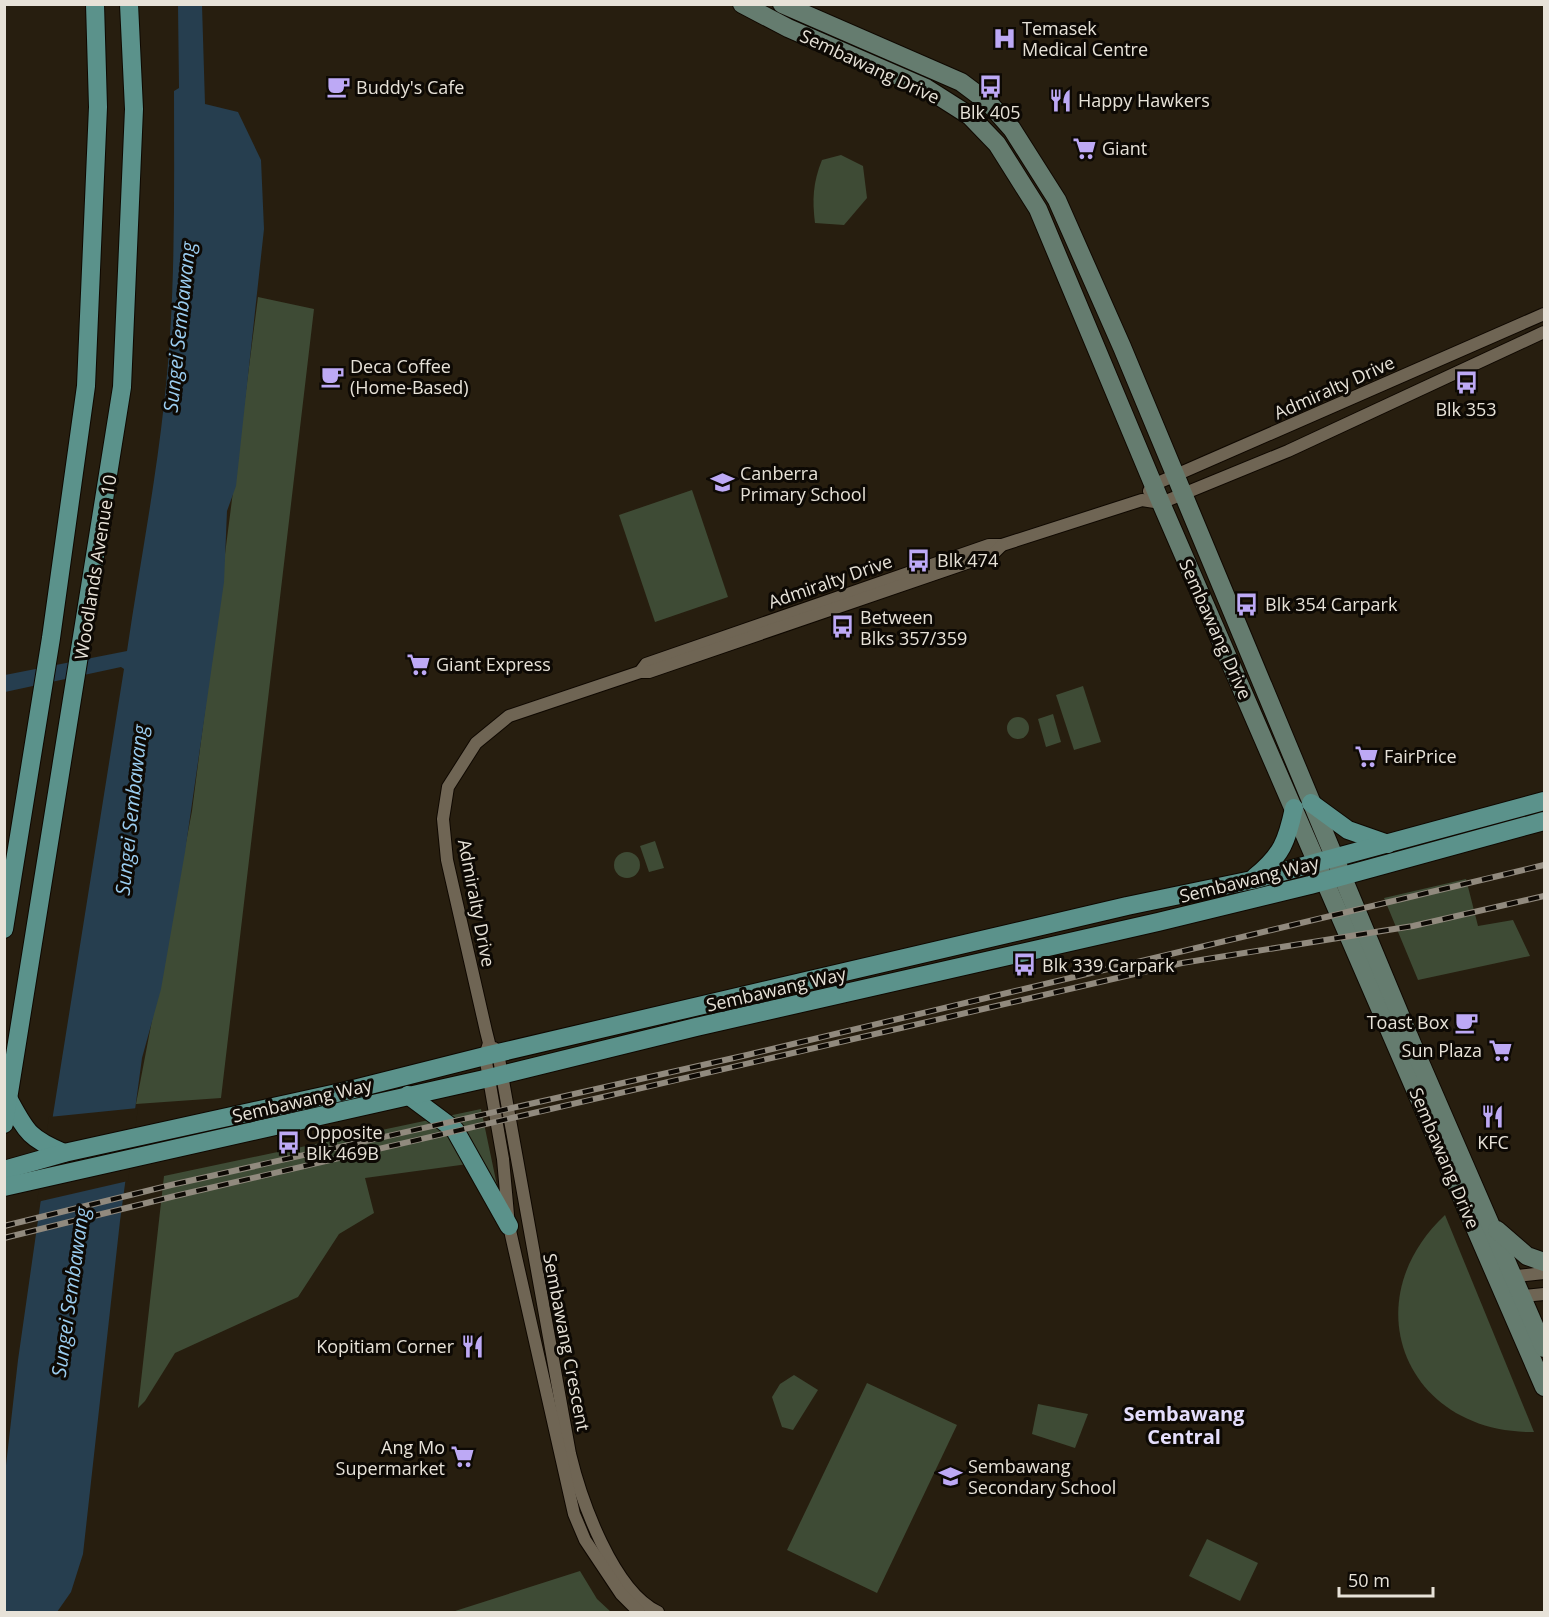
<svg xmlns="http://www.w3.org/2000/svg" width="1549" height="1617" font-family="'Open Sans',sans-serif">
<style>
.green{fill:#3e4b35}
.water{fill:#263e4f}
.pier{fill:#271e0f}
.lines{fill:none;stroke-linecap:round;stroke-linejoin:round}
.street-casing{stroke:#0f0800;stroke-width:14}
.secondary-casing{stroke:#0f0800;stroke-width:20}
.primary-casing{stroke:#0f0800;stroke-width:20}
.street{stroke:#6f6554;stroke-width:12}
.secondary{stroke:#657c6f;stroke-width:18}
.primary{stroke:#5b928b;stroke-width:18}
.rail-casing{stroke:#918a7e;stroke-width:6}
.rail{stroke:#0d0904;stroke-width:4;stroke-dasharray:11;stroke-linecap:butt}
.labels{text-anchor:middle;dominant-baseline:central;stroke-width:6;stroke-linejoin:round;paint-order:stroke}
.poi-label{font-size:18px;fill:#e7e2d8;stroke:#0d0904;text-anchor:start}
.street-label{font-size:18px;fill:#e7e2d8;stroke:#0d0904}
.water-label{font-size:20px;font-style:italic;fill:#9bcdf0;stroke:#0d0904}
.neighbourhood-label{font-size:20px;font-weight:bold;fill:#e5defc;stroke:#0d0904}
</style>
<rect width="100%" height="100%" fill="#271e0f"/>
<g class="green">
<path d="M841,155L863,166L867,198L844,225L815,223C812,200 813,182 822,160Z"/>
<path d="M258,297L314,309L221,1098L136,1104L192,811Z"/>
<path d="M692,490L728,597L655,622L619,515Z"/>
<path d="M1083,686L1101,742L1074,750L1056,695Z"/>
<path d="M1053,714L1061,742L1046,747L1038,719Z"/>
<circle cx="1018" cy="728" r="11"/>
<path d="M655,841L664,868L649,872L640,846Z"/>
<circle cx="627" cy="865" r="13"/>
<path d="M1466,879L1478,926L1513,920L1530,956L1418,980L1384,898Z"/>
<path d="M481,1109L499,1195L468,1164L365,1178L374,1213L339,1234L298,1297L175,1353L145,1401L138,1408L164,1176Z"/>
<path d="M1445,1215L1534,1432C1406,1434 1352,1302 1445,1215Z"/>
<path d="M794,1375L818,1390L793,1430L782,1427L772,1397L780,1384Z"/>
<path d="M867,1383L957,1425L877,1593L787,1550Z"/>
<path d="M1038,1404L1088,1414L1075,1448L1032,1434Z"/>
<path d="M1207,1539L1258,1563L1240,1601L1189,1576Z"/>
<path d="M580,1571L597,1599L611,1612H452Z"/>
</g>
<path class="water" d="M178,5H202L205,104L238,112L261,160L264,229L236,486L227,511L224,582L185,852L161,989L142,1058L120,1221L83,1554L71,1592L57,1612H5V1474L18,1360L53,1115L124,669L121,667L5,692V675L127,651C139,569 155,487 164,404C176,300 174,195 174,91L179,88Z"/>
<path class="pier" d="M138,1108L128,1181L37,1202L49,1117Z"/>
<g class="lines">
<defs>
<g id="street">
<path d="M1149,491L1153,485L1544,314"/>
<path d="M640,672L646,664L989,545H1002L1142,500L1161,503L1288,451L1544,332"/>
<path d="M494,1048L498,1053L570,1454C581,1500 613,1591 658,1612"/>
<path d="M1508,1277L1544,1273"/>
<path d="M1514,1297L1544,1294"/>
<path d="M639,1612L621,1594L585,1540L574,1514L509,1226L503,1159L485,1056L489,1043L486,1031L447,860L443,819L448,787L476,743L509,716L640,672H649L993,554L1002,545"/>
</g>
<g id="secondary">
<path d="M742,4L788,28L926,88L970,116L997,144L1038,209L1161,503L1544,1387"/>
<path d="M782,4L961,82L989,103L1012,129L1057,200L1122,347L1413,1046L1544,1348"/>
<path d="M1497,1230L1527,1256L1544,1262"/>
</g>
<g id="primary">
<path d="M1311,803L1348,830L1388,844"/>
<path d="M1255,877C1282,855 1287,841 1294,808"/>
<path d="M4,929L51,638L86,386L98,107L95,4"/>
<path d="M408,1095L455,1130L509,1226"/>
<path d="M8,1098C26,1131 28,1138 64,1153"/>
<path d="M4,1124L122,387L134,109L129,4"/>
<path d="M4,1170L64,1153L346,1091L485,1056L1127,906L1252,880L1544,801"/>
<path d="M4,1187L489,1078L696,1027L1158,922L1310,885L1544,821"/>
</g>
</defs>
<use href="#street" class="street-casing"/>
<use href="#secondary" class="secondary-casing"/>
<use href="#primary" class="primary-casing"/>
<use href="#street" class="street"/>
<use href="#secondary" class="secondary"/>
<use href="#primary" class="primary"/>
<defs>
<g id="rail">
<path d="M4,1226L171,1185L747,1055L1544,865"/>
<path d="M4,1238L175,1196L1182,963L1413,926L1544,896"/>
</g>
</defs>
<use href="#rail" class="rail-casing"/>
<use href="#rail" class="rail"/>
</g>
<defs>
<symbol id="hospital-bare" viewBox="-9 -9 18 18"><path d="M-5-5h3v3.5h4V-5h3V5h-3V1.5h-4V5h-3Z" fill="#bda9f5" stroke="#0d0904" stroke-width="2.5" paint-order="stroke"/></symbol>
<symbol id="bus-bare" viewBox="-9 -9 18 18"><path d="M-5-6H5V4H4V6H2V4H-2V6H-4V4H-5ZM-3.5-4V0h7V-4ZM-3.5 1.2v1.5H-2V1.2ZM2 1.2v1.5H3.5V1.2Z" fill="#bda9f5" stroke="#0d0904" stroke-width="2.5" paint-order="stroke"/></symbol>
<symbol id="cafe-bare" viewBox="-9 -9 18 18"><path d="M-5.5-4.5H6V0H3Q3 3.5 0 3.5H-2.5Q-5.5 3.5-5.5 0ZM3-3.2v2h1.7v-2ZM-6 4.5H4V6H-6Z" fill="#bda9f5" stroke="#0d0904" stroke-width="2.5" paint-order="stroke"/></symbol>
<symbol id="restaurant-bare" viewBox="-9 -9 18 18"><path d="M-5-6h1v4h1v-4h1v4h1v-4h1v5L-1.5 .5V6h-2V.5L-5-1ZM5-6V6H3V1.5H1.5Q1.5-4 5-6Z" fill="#bda9f5" stroke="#0d0904" stroke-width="2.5" paint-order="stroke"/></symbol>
<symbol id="supermarket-bare" viewBox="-9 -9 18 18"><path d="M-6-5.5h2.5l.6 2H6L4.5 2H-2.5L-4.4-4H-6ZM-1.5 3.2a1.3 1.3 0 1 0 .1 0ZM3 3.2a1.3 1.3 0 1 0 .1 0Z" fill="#bda9f5" stroke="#0d0904" stroke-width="2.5" paint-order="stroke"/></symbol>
<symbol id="school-bare" viewBox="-9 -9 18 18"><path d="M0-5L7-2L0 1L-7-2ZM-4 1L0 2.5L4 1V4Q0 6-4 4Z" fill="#bda9f5" stroke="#0d0904" stroke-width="2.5" paint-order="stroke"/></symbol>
</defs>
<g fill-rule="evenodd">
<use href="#hospital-bare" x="988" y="22" width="33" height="33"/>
<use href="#bus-bare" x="974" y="70" width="33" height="33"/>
<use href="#cafe-bare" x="322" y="70" width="33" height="33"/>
<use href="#restaurant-bare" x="1044" y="84" width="33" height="33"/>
<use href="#supermarket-bare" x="1068" y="132" width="33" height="33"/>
<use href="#cafe-bare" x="316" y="360" width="33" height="33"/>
<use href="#bus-bare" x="1450" y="366" width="33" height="33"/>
<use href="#school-bare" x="706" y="466" width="33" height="33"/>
<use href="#bus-bare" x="902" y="544" width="33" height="33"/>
<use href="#bus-bare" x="1230" y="588" width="33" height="33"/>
<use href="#bus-bare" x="826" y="610" width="33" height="33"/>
<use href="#supermarket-bare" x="402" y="648" width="33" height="33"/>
<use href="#supermarket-bare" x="1350" y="740" width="33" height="33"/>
<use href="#bus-bare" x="1008" y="948" width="33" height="33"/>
<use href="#cafe-bare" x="1450" y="1006" width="33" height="33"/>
<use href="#supermarket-bare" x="1484" y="1034" width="33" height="33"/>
<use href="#restaurant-bare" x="1476" y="1100" width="33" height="33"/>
<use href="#bus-bare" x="272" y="1126" width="33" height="33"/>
<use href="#restaurant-bare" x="456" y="1330" width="33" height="33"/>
<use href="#supermarket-bare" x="446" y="1440" width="33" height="33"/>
<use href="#school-bare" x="934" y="1460" width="33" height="33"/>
</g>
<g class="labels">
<g class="poi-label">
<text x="1022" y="28">Temasek<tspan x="1022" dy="21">Medical Centre</tspan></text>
<text x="356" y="87">Buddy's Cafe</text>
<text x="1078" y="100">Happy Hawkers</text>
<text x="990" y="112" text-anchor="middle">Blk 405</text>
<text x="1102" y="148">Giant</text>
<text x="350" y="366">Deca Coffee<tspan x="350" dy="21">(Home-Based)</tspan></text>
<text x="1466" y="409" text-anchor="middle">Blk 353</text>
<text x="740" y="473">Canberra<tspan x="740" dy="21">Primary School</tspan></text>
<text x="937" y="560">Blk 474</text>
<text x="1265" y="604">Blk 354 Carpark</text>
<text x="860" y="617">Between<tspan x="860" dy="21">Blks 357/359</tspan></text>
<text x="436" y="664">Giant Express</text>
<text x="1384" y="756">FairPrice</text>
<text x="1042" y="965">Blk 339 Carpark</text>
<text x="1449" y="1022" text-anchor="end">Toast Box</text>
<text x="1482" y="1050" text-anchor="end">Sun Plaza</text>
<text x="306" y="1132">Opposite<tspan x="306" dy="21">Blk 469B</tspan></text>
<text x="1493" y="1142" text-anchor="middle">KFC</text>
<text x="454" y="1346" text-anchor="end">Kopitiam Corner</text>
<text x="445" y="1447" text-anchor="end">Ang Mo<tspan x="445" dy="21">Supermarket</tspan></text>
<text x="968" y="1466">Sembawang<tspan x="968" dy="21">Secondary School</tspan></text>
</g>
<g class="street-label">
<text transform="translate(870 66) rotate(25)">Sembawang Drive</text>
<text transform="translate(1334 387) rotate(-24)">Admiralty Drive</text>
<text transform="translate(95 567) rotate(-81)">Woodlands Avenue 10</text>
<text transform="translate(830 581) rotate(-19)">Admiralty Drive</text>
<text transform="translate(1216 629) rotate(66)">Sembawang Drive</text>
<text transform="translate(1249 879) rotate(-14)">Sembawang Way</text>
<text transform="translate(477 903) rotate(79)">Admiralty Drive</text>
<text transform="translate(776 989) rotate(-13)">Sembawang Way</text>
<text transform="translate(302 1100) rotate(-13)">Sembawang Way</text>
<text transform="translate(1445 1158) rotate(67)">Sembawang Drive</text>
<text transform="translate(567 1342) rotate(79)">Sembawang Crescent</text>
</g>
<g class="water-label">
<text transform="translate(179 327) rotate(-84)">Sungei Sembawang</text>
<text transform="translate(131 810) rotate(-84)">Sungei Sembawang</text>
<text transform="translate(70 1292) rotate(-82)">Sungei Sembawang</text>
</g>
<g class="neighbourhood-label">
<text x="1184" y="1413">Sembawang<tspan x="1184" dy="23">Central</tspan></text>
</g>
</g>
<rect width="1549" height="1617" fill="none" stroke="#e7e2d8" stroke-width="12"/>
<path d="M1339 1587v9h94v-9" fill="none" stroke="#e7e2d8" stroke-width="3"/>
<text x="1348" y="1587" font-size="18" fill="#e7e2d8" stroke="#0d0904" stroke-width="4.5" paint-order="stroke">50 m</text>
</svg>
